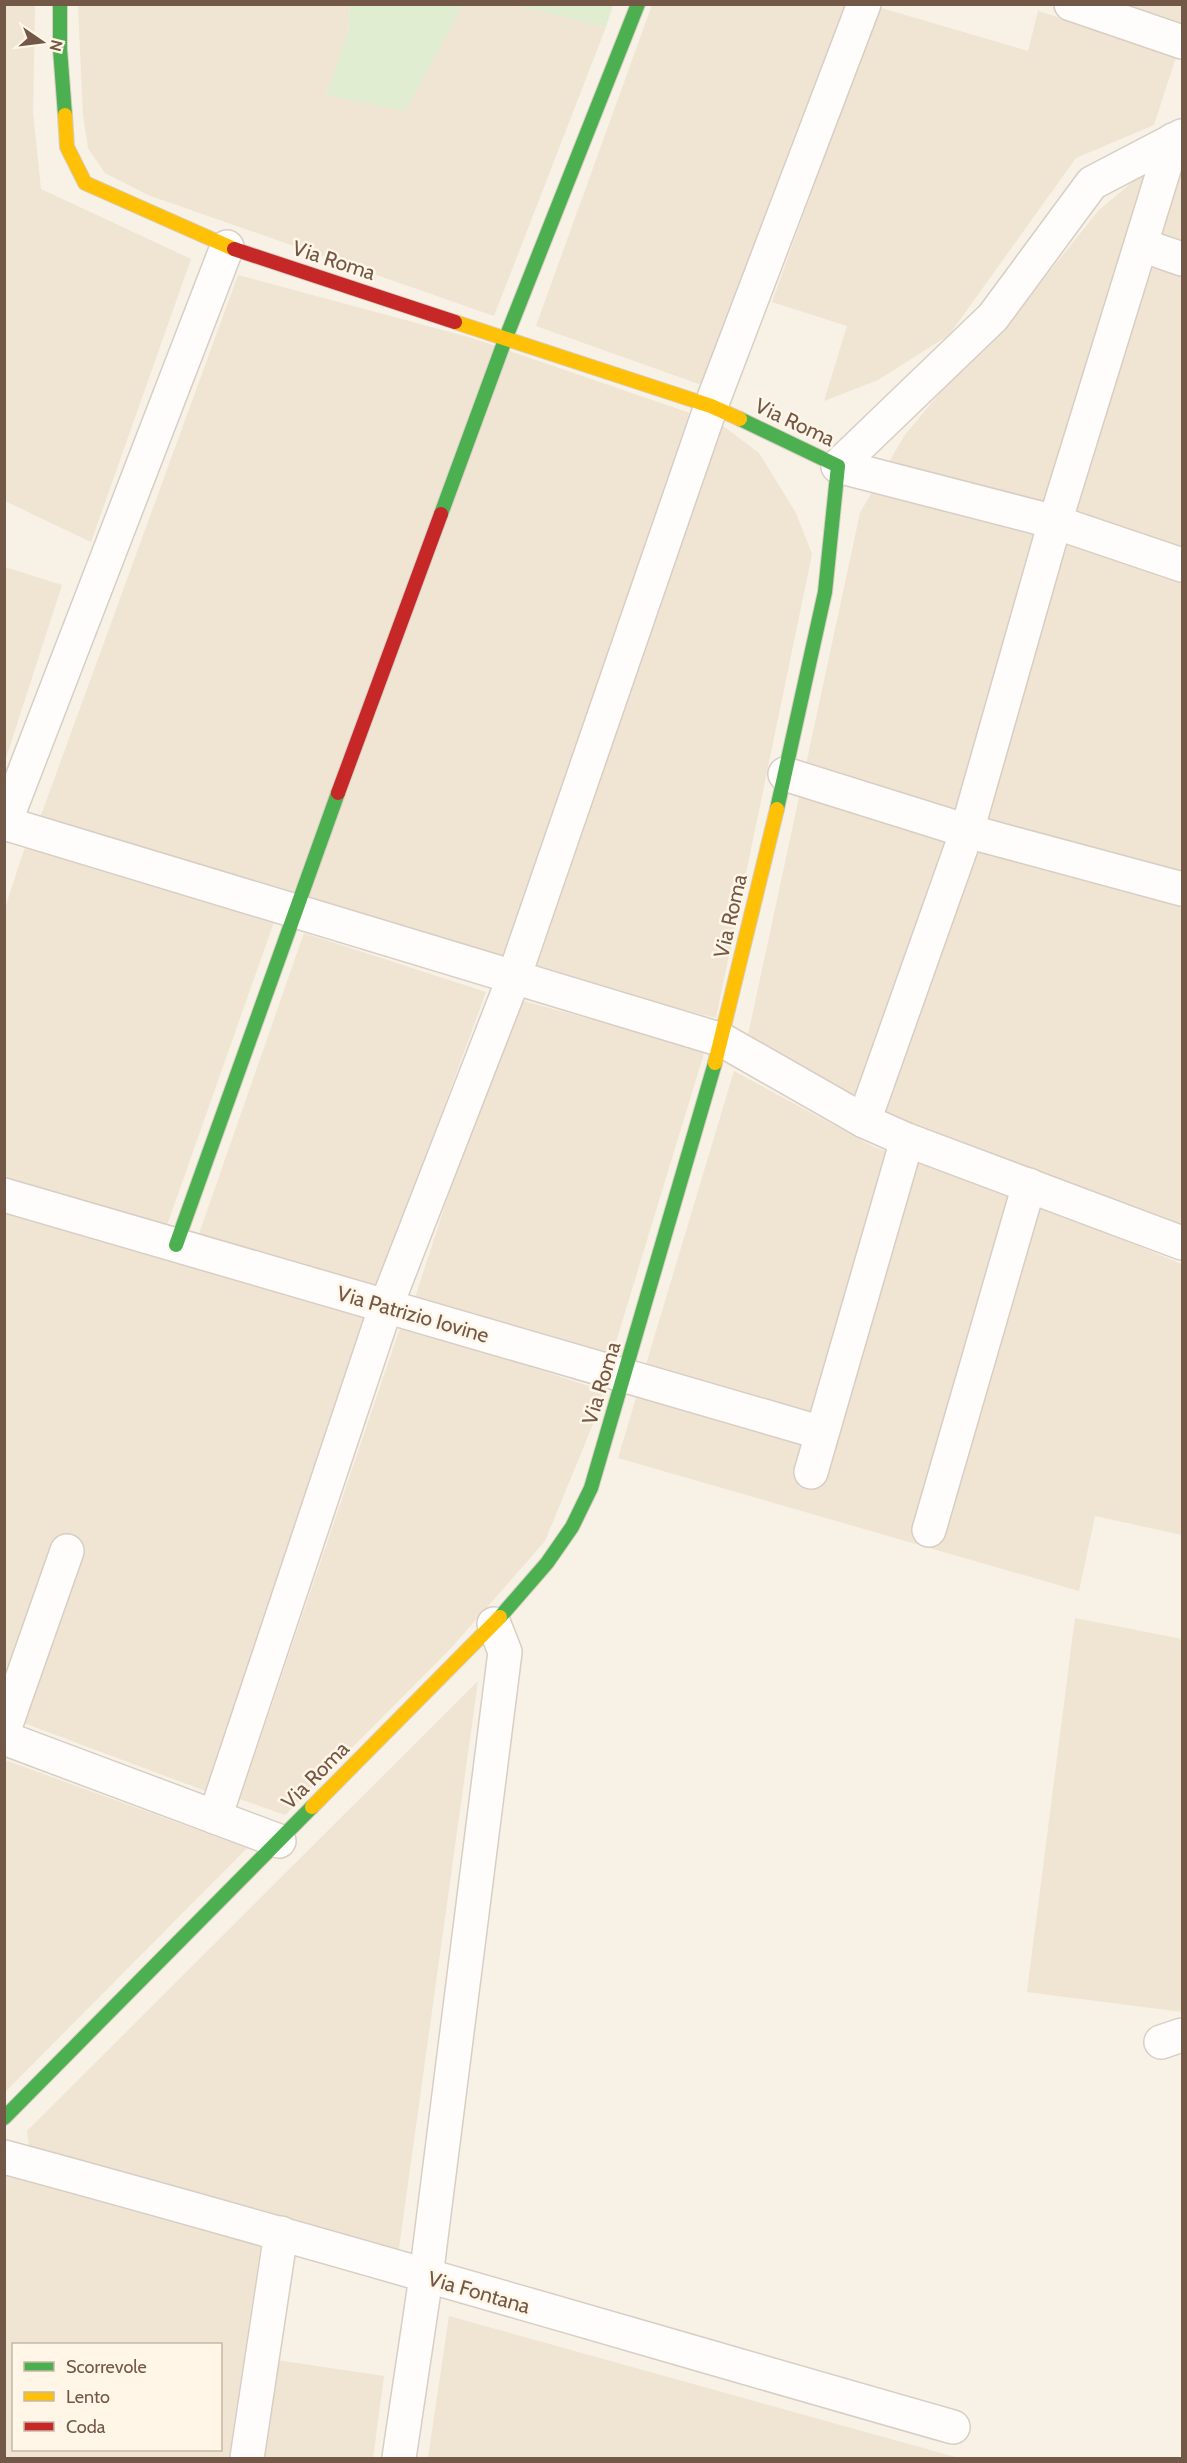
<svg xmlns="http://www.w3.org/2000/svg" width="1187" height="2463" font-family="Cabin,sans-serif">
<style>
.residential{fill:#f0e4d3;fill-rule:evenodd}
.green{fill:#e1edd1}
.lines{fill:none;stroke-linecap:round;stroke-linejoin:round}
.street-casing{stroke:#d8cec5;stroke-width:36}
.fast-casing{stroke:#d7cdc3;stroke-width:16}
.slow-casing{stroke:#d7cdc3;stroke-width:16}
.jam-casing{stroke:#d7cdc3;stroke-width:16}
.street{stroke:#fefdfb;stroke-width:33}
.fast{stroke:#4caf50;stroke-width:14}
.slow{stroke:#ffc107;stroke-width:14}
.jam{stroke:#c62828;stroke-width:14}
.labels{text-anchor:middle;dominant-baseline:central;stroke-width:5;stroke-linejoin:round;paint-order:stroke}
.street-label{font-size:21px;fill:#745847;stroke:#fff6e7}
</style>
<rect width="100%" height="100%" fill="#f7f1e6"/>
<g class="residential">
<path d="M5,4L35,5L33,113L41,189L191,259L91,542L5,501Z"/>
<path d="M78,5H350L348,33L326,95L405,111L463,5H513L606,27L494,316L148,195L105,173L88,148L83,115Z"/>
<path d="M652,5H853L710,388L536,326Z"/>
<path d="M1119,5H1182V27Z"/>
<path d="M878,7L1028,51L1038,11L1177,54L1154,125L1076,158L949,335L878,380L824,401L847,326L772,302Z"/>
<path d="M1182,153V1225L1012,1164L889,1116L748,1035L860,513L904,436L943,389L991,344L1099,210L1142,174Z"/>
<path d="M238,275L472,338L719,423L759,453L796,513L812,554L716,1018L580,983L40,818Z"/>
<path d="M5,567L62,585L5,761L4,567Z"/>
<path d="M25,847L274,922L166,1228L5,1183V908Z"/>
<path d="M304,933L486,992L378,1287L199,1234Z"/>
<path d="M512,998L705,1050L612,1355L414,1301Z"/>
<path d="M734,1071L874,1147L1013,1194L1182,1264V1535L1095,1516L1079,1591L618,1458Z"/>
<path d="M4,1209L158,1252L371,1320L208,1792L5,1716Z"/>
<path d="M401,1325L604,1391L600,1407L545,1541L452,1647L285,1815L240,1799Z"/>
<path d="M1075,1618L1182,1639V2012L1027,1992Z"/>
<path d="M478,1681L398,2255L29,2146L27,2131Z"/>
<path d="M5,1760L247,1848L5,2092H4Z"/>
<path d="M4,2171L261,2244L229,2458H5ZM14,2344H220V2450H14Z"/>
<path d="M449,2316L959,2458H428Z"/>
<path d="M276,2360L384,2376L373,2458H262Z"/>
</g>
<g class="green">
<path d="M350,5H463L405,111L326,95L348,33Z"/>
<path d="M513,5L613,4V5L606,27Z"/>
</g>
<g class="lines">
<defs>
<g id="street">
<path d="M1071,4L1182,42"/>
<path d="M1141,245L1182,259"/>
<path d="M838,466L993,317L1092,183L1182,136"/>
<path d="M838,466L1055,522L1182,565"/>
<path d="M785,774L967,831L1182,889"/>
<path d="M4,823L722,1040L864,1121L907,1140L1182,1243"/>
<path d="M4,825L227,247"/>
<path d="M864,1121L967,831L1055,522L1173,140"/>
<path d="M4,1195L822,1433"/>
<path d="M811,1472L907,1140"/>
<path d="M929,1530L1029,1185"/>
<path d="M4,1730L67,1551"/>
<path d="M4,1738L279,1841"/>
<path d="M215,1817L386,1306L514,977L711,406L864,4"/>
<path d="M1161,2042L1182,2035"/>
<path d="M4,2157C322,2243 637,2337 953,2427"/>
<path d="M247,2458L281,2233"/>
<path d="M399,2458L426,2277L505,1652L494,1624"/>
</g>
<g id="fast">
<path d="M60,4V49L65,115"/>
<path d="M740,419L838,466L825,592L777,809"/>
<path d="M441,514L505,340L638,4"/>
<path d="M176,1245L338,793"/>
<path d="M500,1617L547,1563L572,1527L591,1488L715,1063"/>
<path d="M4,2118L312,1807"/>
</g>
<g id="slow">
<path d="M65,115L67,147L85,183L234,249"/>
<path d="M455,322L711,406L740,419"/>
<path d="M715,1063L777,809"/>
<path d="M312,1807L500,1617"/>
</g>
<g id="jam">
<path d="M234,249L455,322"/>
<path d="M338,793L441,514"/>
</g>
</defs>
<use href="#street" class="street-casing"/>
<use href="#fast" class="fast-casing"/>
<use href="#slow" class="slow-casing"/>
<use href="#jam" class="jam-casing"/>
<use href="#street" class="street"/>
<use href="#fast" class="fast"/>
<use href="#slow" class="slow"/>
<use href="#jam" class="jam"/>
</g>
<g class="labels">
<g class="street-label">
<text transform="translate(334 260) rotate(18)">Via Roma</text>
<text transform="translate(795 422) rotate(25)">Via Roma</text>
<text transform="translate(730 916) rotate(-77)">Via Roma</text>
<text transform="translate(413 1314) rotate(16)">Via Patrizio Iovine</text>
<text transform="translate(601 1383) rotate(-73)">Via Roma</text>
<text transform="translate(315 1775) rotate(-45)">Via Roma</text>
<text transform="translate(479 2292) rotate(16)">Via Fontana</text>
</g>
</g>
<rect width="1187" height="2463" fill="none" stroke="#745847" stroke-width="12"/>
<rect x="12" y="2343" width="210" height="108" fill="#fff6e7" stroke="#c7b7a7" stroke-width="1.5"/>
<rect x="24" y="2362" width="30" height="9" fill="#4caf50" stroke="#c7b7a7" stroke-width="1.5"/>
<text x="66" y="2373" font-size="18" fill="#745847">Scorrevole</text>
<rect x="24" y="2392" width="30" height="9" fill="#ffc107" stroke="#c7b7a7" stroke-width="1.5"/>
<text x="66" y="2403" font-size="18" fill="#745847">Lento</text>
<rect x="24" y="2422" width="30" height="9" fill="#c62828" stroke="#c7b7a7" stroke-width="1.5"/>
<text x="66" y="2433" font-size="18" fill="#745847">Coda</text>
<g transform="translate(42 42) rotate(104)" stroke="#fff6e7" stroke-width="4.5" paint-order="stroke">
<path d="M0-4.5L10 22L0 15L-10 22Z" fill="#745847"/>
<text y="-9" font-size="16" font-weight="bold" text-anchor="middle" fill="#745847">N</text>
</g>
</svg>
